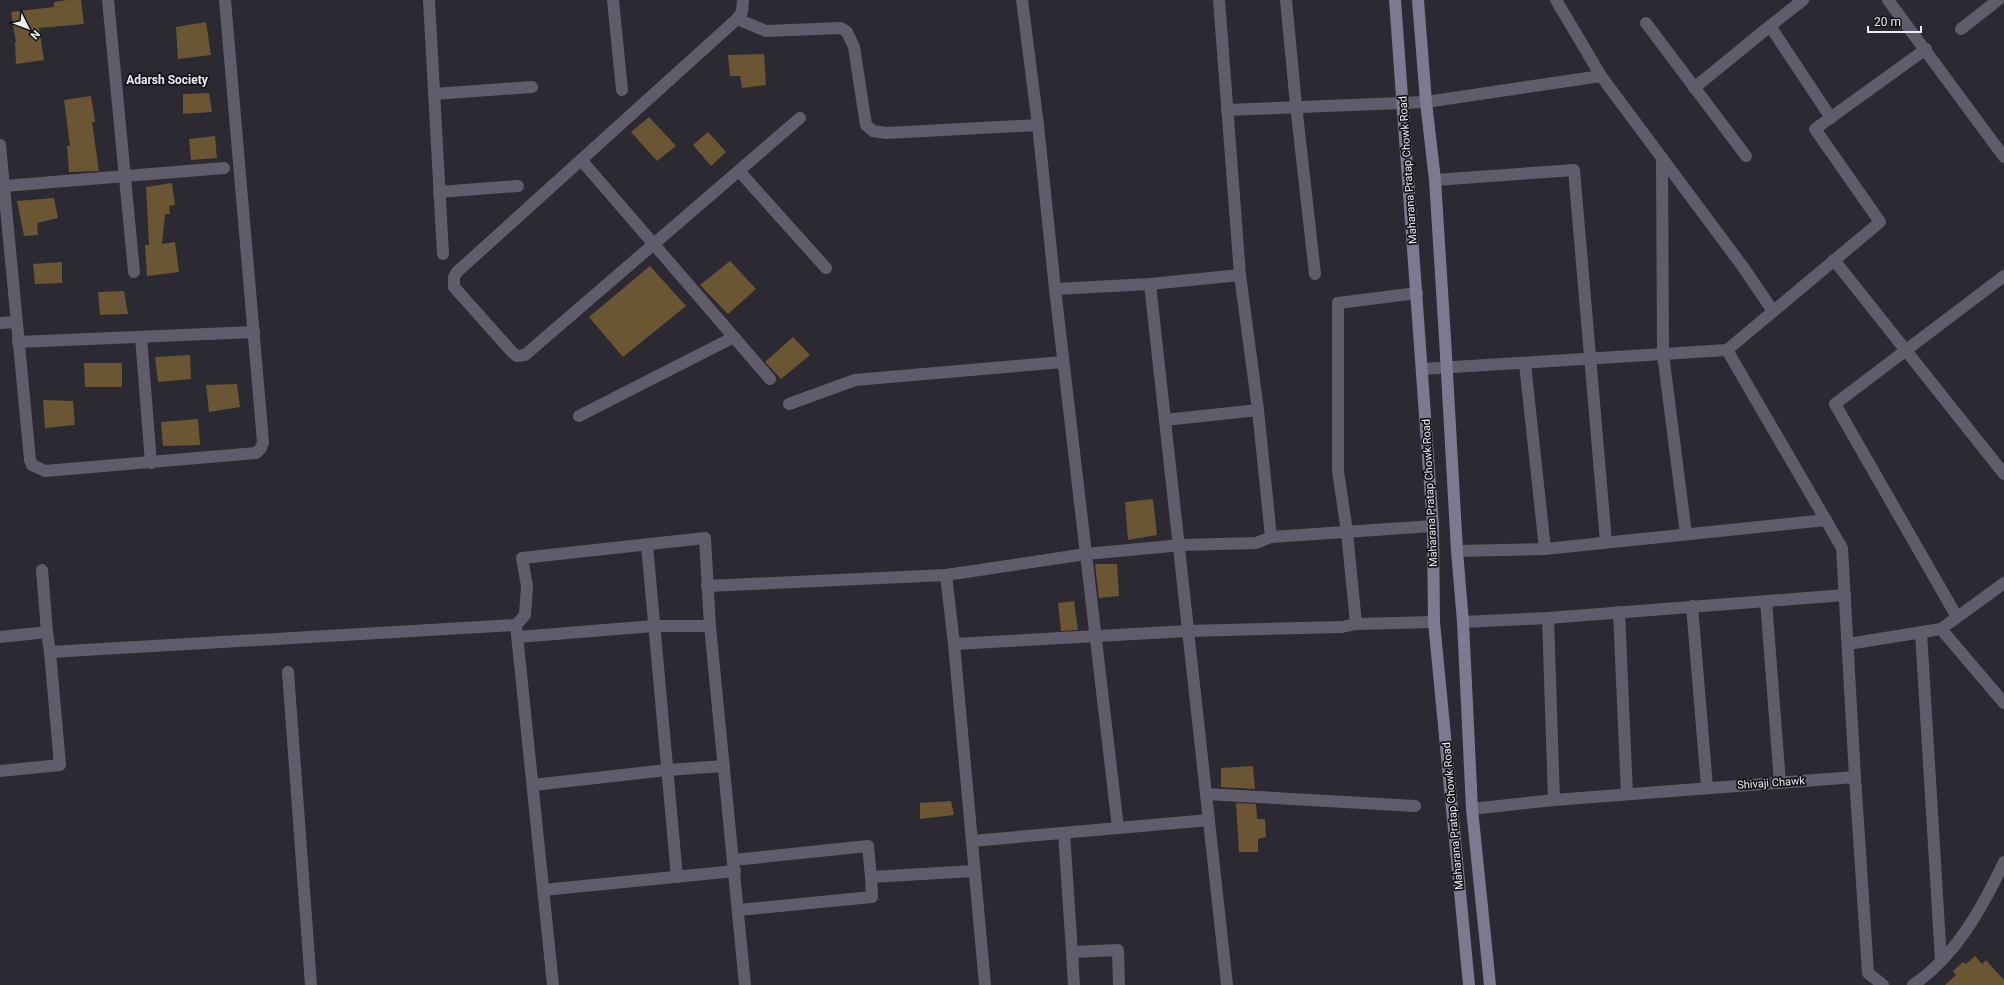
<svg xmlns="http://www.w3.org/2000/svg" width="2004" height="985" font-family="Roboto,sans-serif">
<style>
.building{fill:#6b5634}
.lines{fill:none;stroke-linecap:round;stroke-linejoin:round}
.street{stroke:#605c6c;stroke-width:12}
.secondary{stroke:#7e7891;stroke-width:12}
.labels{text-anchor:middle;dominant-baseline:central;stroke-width:3.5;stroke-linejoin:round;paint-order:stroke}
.street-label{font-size:11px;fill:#ecebf0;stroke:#131316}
.neighbourhood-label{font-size:12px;font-weight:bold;fill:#ecebf0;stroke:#131316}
</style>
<rect width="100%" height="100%" fill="#2b2931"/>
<g class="building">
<path d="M67,0H81L84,24L39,28L44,60L16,64L15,42H16L11,12L54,7V2Z"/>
<path d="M206,22L211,55L178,59L176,27Z"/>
<path d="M764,54L766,85L742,88L740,76H730L728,55Z"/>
<path d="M209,93L212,112L183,114V94Z"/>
<path d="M91,96L95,122H92L99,171L69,172L67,146H70L64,100Z"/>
<path d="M649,117L676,146L657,161L631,132Z"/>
<path d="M708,132L726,152L711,166L693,145Z"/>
<path d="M215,136L217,158L191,160L189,139Z"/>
<path d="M172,183L175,205L169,206L170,214H165L162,244L175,242L179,272L147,276L145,245H149L146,187Z"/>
<path d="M54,198L58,218L37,223L38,235L24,236L17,201Z"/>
<path d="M730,261L756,289L728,314L700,285Z"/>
<path d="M62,262V283L35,284L33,264Z"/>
<path d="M650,266L686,306L623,357L589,317Z"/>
<path d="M124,291L128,314L100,315L98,292Z"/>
<path d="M793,337L810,355L781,379L765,362Z"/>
<path d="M190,355L191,379L158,382L155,357Z"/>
<path d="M84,363H122V387H85Z"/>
<path d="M237,384L240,407L209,412L206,385Z"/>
<path d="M43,400L73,401L75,425L45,428Z"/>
<path d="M198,419L200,445L163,446L161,422Z"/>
<path d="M1153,499L1157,535L1128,540L1125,502Z"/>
<path d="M1095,564H1117L1119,596L1099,598Z"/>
<path d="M1074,601L1078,630L1061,631L1058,603Z"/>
<path d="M1253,766L1255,789L1221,787V768Z"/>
<path d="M951,801L954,815L920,819V803Z"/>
<path d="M1236,803L1256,804L1257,819H1265L1266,837L1258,839V852H1239Z"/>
<path d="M1975,956L1982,964L1986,960L2004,980V985H1945L1956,975L1953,971L1963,962L1966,964Z"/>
</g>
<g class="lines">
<g class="street">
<path d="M108,0L134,272"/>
<path d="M429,0L443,254"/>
<path d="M613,0L622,90"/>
<path d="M743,0L742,12L737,19L457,272L454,277V287L512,352L517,356L525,355L800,118"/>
<path d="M1022,0L1038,125L1055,289L1150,284L1240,275L1219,0"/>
<path d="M1286,0L1296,105L1315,274"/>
<path d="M1803,0L1770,26L1831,118"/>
<path d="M1888,0L2004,157"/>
<path d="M737,19L766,31L841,28L847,32L854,47L866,125L873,131L886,133L1038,125"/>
<path d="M1646,23L1746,156"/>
<path d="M1961,29L1998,0"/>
<path d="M1601,76L1743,267L1773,311"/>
<path d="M1694,88L1770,26"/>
<path d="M434,94L532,87"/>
<path d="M1227,110L1426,102L1601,76L1556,0"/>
<path d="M0,145L30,460L32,465L45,471L256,453L261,448L263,442L225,0"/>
<path d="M1662,158L1663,354L1686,534"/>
<path d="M582,161L770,379"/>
<path d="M739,171L826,268"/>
<path d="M1435,180L1574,170L1606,542"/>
<path d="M4,186L224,168"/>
<path d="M439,192L518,186"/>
<path d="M1834,260L2004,474"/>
<path d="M1240,275L1258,410L1271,537"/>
<path d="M1150,284L1227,985"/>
<path d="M1055,289L1118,828"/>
<path d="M0,323L16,322"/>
<path d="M141,337L151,463"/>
<path d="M18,342L254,332"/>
<path d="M1727,350L1842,548L1855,777"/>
<path d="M1525,364L1545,549"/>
<path d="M1422,369L1727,350L1880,222L1815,129L1926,49"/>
<path d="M789,404L855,380L1063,362"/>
<path d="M579,416L734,337"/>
<path d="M1165,420L1258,410"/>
<path d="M647,545L677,877"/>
<path d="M1457,551L1545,549L1826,520"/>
<path d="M42,570L47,632"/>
<path d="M946,575L954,644L985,985"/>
<path d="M707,586L946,575L1086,554L1182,545L1256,543L1271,537L1433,526"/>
<path d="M1766,601L1780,783"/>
<path d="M1692,606L1707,787"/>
<path d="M1619,612L1627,794"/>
<path d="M1957,617L1835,404L2004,276"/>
<path d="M1548,618L1554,800"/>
<path d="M1463,622L1548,618L1845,595"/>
<path d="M1356,624L1347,532L1338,471V303L1417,293"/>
<path d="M516,625L525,615L527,586L522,558L705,538L710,626L745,985"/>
<path d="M1941,629L2004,703"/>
<path d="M1921,632L1941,961"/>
<path d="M0,637L47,632L50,652L516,625L553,985"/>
<path d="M518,637L654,626H710"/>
<path d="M954,644L1188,631L1342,627L1356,624L1434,622"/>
<path d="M1848,644L1941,629L2004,583"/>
<path d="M288,672L311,985"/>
<path d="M0,771L60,765L50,652"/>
<path d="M533,785L667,770L724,766"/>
<path d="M1206,794L1415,806"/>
<path d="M1472,809L1554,800L1855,777L1868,973L1883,985"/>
<path d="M1064,833L1072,952L1118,950L1119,985"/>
<path d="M972,841L1209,820"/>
<path d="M734,860L868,846L871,877"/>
<path d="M543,890L735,871"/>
<path d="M739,910L872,897L871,877L974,871"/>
<path d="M1072,952L1074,985"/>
<path d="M1913,985C1956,956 1982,908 2004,862"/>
</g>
<g class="secondary">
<path d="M1395,0L1433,526L1434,622L1469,985"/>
<path d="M1418,0L1426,102L1435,180L1445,338L1457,551L1463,622L1472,809L1490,985"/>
</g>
</g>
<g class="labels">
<g class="street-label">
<text transform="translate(1408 170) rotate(-94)">Maharana Pratap Chowk Road</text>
<text transform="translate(1430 493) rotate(-93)">Maharana Pratap Chowk Road</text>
<text transform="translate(1771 783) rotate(-4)">Shivaji Chawk</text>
<text transform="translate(1453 816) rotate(-95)">Maharana Pratap Chowk Road</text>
</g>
<g class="neighbourhood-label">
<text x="167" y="80">Adarsh Society</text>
</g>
</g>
<g transform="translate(28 28) rotate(132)" stroke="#131316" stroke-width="3" paint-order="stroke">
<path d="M0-3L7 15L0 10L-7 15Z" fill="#ecebf0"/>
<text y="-6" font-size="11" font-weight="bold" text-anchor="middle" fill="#ecebf0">N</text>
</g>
<path d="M1868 26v6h53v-6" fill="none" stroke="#ecebf0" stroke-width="2"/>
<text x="1874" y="26" font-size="12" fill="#ecebf0" stroke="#131316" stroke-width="3" paint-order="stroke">20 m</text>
</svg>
